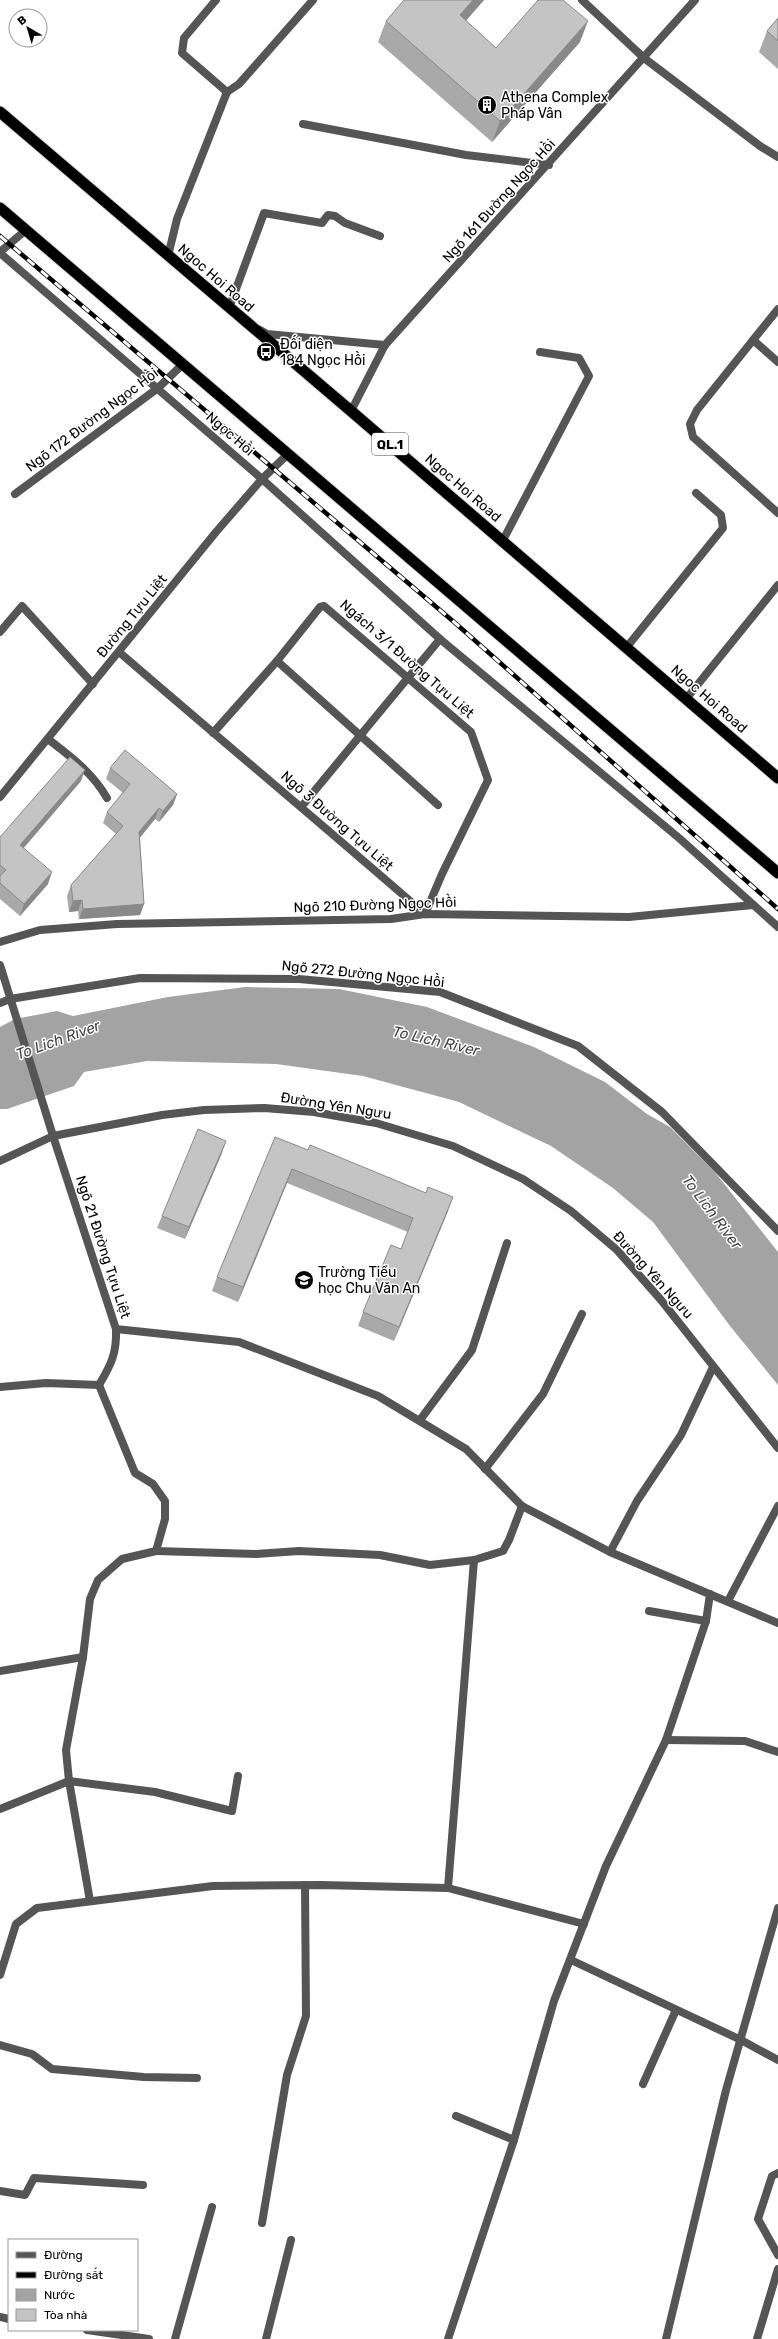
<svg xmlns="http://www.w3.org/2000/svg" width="778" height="2339" font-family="Rubik,sans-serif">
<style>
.water{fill:#a3a3a3}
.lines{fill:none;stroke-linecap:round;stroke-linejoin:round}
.trunk-casing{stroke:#dbdbdb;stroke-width:13}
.service{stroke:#555;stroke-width:8}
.minor{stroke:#555;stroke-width:8}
.tertiary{stroke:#555;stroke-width:8}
.trunk{stroke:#000;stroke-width:11}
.rail-casing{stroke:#000;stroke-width:4.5}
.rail{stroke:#fff;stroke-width:3;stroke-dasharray:9;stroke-linecap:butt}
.wall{fill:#a9a9a9}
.shaded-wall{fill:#898989}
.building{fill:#c4c4c4;stroke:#898989}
.labels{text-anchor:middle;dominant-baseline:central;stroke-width:3;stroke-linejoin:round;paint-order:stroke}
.shield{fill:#fff;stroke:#4c4c4c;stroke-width:1}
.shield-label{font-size:13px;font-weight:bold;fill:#000}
.poi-label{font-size:14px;fill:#000;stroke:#fff;text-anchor:start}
.street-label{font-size:14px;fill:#000;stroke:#fff}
.water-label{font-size:15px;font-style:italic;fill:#444;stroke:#fff}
</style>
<rect width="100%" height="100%" fill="#fff"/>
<path class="water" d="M245,987L339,989L427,1007L534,1047L605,1082L647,1114L670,1127L714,1171L778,1252V1385L730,1326L653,1222L613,1188L551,1146L459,1102L363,1076L276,1064L147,1061L84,1072L74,1086L7,1109H0V1027L15,1019L57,1011L73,1016L168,997Z"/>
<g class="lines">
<defs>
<g id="trunk">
<path d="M0,112L351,411L778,778"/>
<path d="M0,208L778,873"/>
</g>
</defs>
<use href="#trunk" class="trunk-casing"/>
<g class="service">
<path d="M227,92L239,84L313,0"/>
<path d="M168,256L177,219L227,92L182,53L184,38L216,0"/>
<path d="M229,308L264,213L322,223L328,215L335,216L345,223L380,236"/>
<path d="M778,309L697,410L690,424L693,437L778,513"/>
<path d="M753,340L778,362"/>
<path d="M15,494L158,388L183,364"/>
<path d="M0,632L22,606L93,684"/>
<path d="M686,699L778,585"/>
<path d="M48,739C71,757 92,772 107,798"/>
<path d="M99,1385C111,1365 117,1353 116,1329"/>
<path d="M0,1387L46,1383L99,1385"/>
<path d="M420,1420L472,1350L507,1243"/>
<path d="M485,1469L543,1394L582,1314"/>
<path d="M156,1551L256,1554L299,1551L380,1555L430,1565L474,1560L503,1551L509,1540L522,1506"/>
<path d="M610,1552L637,1501L681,1435L713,1367"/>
<path d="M728,1601L778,1506"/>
<path d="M649,1611L706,1621"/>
<path d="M0,1671L83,1657"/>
<path d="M666,1740L745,1741L778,1752"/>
<path d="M0,1809L69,1781L66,1750L83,1657L90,1599L98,1580L122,1559L156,1551L165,1519V1501L153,1484L135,1473L99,1385"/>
<path d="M448,1888L474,1560"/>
<path d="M90,1901L69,1781L155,1792L232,1811L238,1776"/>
<path d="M571,1960L741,2040L778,2060"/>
<path d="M0,1975L16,1924L37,1908L213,1886L321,1885L448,1888L584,1924"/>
<path d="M0,2045L32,2054L52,2069L144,2077L197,2078"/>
<path d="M643,2084L676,2010"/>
<path d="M456,2116L514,2140"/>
<path d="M778,2173L772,2176L758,2219L778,2255"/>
<path d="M0,2191L25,2195L34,2178L143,2185"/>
<path d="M262,2223L287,2075L306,2016L305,1885"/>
<path d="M0,2317L9,2319"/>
<path d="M87,2330L149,2339"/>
<path d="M175,2339L212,2207"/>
<path d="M266,2339L291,2240"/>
<path d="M666,2339L726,2090L778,1908"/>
<path d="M757,2339L778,2269"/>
</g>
<g class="minor">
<path d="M582,0L644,58L760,146L778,157"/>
<path d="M303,124L466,155L549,165"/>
<path d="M0,252L26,230"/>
<path d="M0,253L262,479L440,639L679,838L778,927"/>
<path d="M260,330L267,334L385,345"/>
<path d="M351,411L385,345L695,0"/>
<path d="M502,542L589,376L579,358L540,352"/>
<path d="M626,648L723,528L721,515L696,493"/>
<path d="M119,652C221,740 324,826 425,914L442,874L488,780L471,732L324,606L320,607L277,661L213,733"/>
<path d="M277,661L438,805"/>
<path d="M302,806L440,639"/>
<path d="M0,942L40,930L117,924L391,919L425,914L629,917L753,905"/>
<path d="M10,999L140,978L299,979L440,992L578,1046L662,1112L778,1231"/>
<path d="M53,1136L116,1329L239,1342L378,1396L466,1449L522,1506L610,1552L778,1623"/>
<path d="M448,2339L514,2140L554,2001L606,1866L666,1740L706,1621L710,1594"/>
</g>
<g class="tertiary">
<path d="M0,797L216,532L262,479L288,454"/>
<path d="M0,965L53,1136"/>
<path d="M0,1003L10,999"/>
<path d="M0,1161L53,1136L162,1115L204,1110L264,1108L314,1112L376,1123L453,1146L523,1179L571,1211L617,1250L661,1300L778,1448"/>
</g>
<use href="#trunk" class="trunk"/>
<defs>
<path id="rail" d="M0,236L454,622L778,909"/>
</defs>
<use href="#rail" class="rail-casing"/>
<use href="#rail" class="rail"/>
</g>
<g class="wall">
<path d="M484,0L466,21L496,48L580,42L492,142L378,42L386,21Z"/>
<path d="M778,18V69L759,52L767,31Z"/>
<path d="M110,768L177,794L173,805L159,822L155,819L140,838L144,904L140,915L79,919L78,911L69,912L67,896L71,885L116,834L103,823L107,812L123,793L106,779Z"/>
<path d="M81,781L23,848L48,884L20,916L0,899V837Z"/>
<path d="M275,1137L448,1211L394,1341L358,1326L363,1312L401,1249L408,1232L287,1183L238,1302L212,1291L217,1277Z"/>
<path d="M222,1153L185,1239L157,1228L162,1216Z"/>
</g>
<g class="shaded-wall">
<path d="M473,0H484L452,36L460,15Z"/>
<path d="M588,21L580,42L492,142L500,121Z"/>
<path d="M85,770L81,781L16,857L20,845Z"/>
<path d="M177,794L173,805L159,822L163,811Z"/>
<path d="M159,808L155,819L135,843L139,832Z"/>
<path d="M52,872L48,884L20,916L24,904Z"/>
<path d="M82,900L78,911L69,912L73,901Z"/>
<path d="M144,904L140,915L79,919L83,909Z"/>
<path d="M226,1141L222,1153L185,1239L189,1227Z"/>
<path d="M292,1169L287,1183L238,1302L243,1287Z"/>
<path d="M453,1197L448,1211L394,1341L399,1327Z"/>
</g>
<g class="building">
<path d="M404,0H473L460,15L496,48L538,0H563L588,21L500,121L386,21Z"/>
<path d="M778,18V41L767,31Z"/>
<path d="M125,750L177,794L163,811L159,808L139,832L144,904L83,909L82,900L73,901L71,885L123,826L107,812L130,784L110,768Z"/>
<path d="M70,757L85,770L20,845L52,872L24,904L0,883V876L6,870L0,865V837Z"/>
<path d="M198,1129L226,1141L189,1227L162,1216Z"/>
<path d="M275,1137L308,1150L310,1145L426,1193L428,1187L453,1197L399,1327L363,1312L391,1245L401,1249L413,1218L292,1169L243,1287L217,1277Z"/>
</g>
<defs>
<symbol id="building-disc" viewBox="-11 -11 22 22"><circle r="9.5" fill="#000" stroke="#fff"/><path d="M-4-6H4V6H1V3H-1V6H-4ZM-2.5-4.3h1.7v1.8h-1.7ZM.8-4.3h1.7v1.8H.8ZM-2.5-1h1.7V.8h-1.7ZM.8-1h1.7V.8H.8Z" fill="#fff"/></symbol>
<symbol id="bus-disc" viewBox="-11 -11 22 22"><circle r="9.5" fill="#000" stroke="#fff"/><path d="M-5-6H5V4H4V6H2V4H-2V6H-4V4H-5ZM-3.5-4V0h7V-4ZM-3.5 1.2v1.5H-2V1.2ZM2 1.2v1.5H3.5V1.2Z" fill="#fff"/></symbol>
<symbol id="school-disc" viewBox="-11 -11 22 22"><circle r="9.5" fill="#000" stroke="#fff"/><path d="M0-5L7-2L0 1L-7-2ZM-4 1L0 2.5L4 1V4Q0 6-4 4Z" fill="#fff"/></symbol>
</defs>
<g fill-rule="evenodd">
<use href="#building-disc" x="476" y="94" width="22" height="22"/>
<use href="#bus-disc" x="255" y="341" width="22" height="22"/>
<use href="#school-disc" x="293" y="1269" width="22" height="22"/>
</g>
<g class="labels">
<rect class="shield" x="372" y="433" width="36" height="22" rx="3"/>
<g class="shield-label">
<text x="390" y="444">QL.1</text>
</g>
<g class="poi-label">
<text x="501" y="97">Athena Complex<tspan x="501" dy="16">Pháp Vân</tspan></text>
<text x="280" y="344">Đối diện<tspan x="280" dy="16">184 Ngọc Hồi</tspan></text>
<text x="318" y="1272">Trường Tiểu<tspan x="318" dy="16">học Chu Văn An</tspan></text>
</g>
<g class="street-label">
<text transform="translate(499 201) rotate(-48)">Ngõ 161 Đường Ngọc Hồi</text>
<text transform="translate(216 278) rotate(41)">Ngoc Hoi Road</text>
<text transform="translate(92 420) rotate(-37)">Ngõ 172 Đường Ngọc Hồi</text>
<text transform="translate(230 434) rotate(41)">Ngọc Hồi</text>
<text transform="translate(463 488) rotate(41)">Ngoc Hoi Road</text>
<text transform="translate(132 616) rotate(-51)">Đường Tựu Liệt</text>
<text transform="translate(407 659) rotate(41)">Ngách 3/1 Đường Tựu Liệt</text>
<text transform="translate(709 699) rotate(41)">Ngoc Hoi Road</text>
<text transform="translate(337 821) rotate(41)">Ngõ 3 Đường Tựu Liệt</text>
<text transform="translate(375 905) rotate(-2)">Ngõ 210 Đường Ngọc Hồi</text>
<text transform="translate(363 974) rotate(6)">Ngõ 272 Đường Ngọc Hồi</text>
<text transform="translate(336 1106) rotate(9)">Đường Yên Ngưu</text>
<text transform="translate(103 1247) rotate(72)">Ngõ 21 Đường Tựu Liệt</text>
<text transform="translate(653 1275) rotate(48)">Đường Yên Ngưu</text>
</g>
<g class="water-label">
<text transform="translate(58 1040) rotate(-20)">To Lich River</text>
<text transform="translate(436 1041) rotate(13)">To Lich River</text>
<text transform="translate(712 1212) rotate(53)">To Lich River</text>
</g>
</g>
<rect x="8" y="2239" width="130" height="92" fill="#ffffff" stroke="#999999"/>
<rect x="16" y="2252" width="20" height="6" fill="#555555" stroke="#999999"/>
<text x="44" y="2259" font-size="12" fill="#000000">Đường</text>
<rect x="16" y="2272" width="20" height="6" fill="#000000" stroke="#999999"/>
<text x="44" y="2279" font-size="12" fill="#000000">Đường sắt</text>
<rect x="16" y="2289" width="20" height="12" fill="#a3a3a3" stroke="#999999"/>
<text x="44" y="2299" font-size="12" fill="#000000">Nước</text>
<rect x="16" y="2309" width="20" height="12" fill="#c4c4c4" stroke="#999999"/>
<text x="44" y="2319" font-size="12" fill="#000000">Tòa nhà</text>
<g transform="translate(28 28) rotate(322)"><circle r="19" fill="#ffffff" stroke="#999999"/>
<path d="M0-3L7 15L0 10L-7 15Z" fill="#000000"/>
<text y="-6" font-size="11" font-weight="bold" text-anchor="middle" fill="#000000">B</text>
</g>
</svg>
